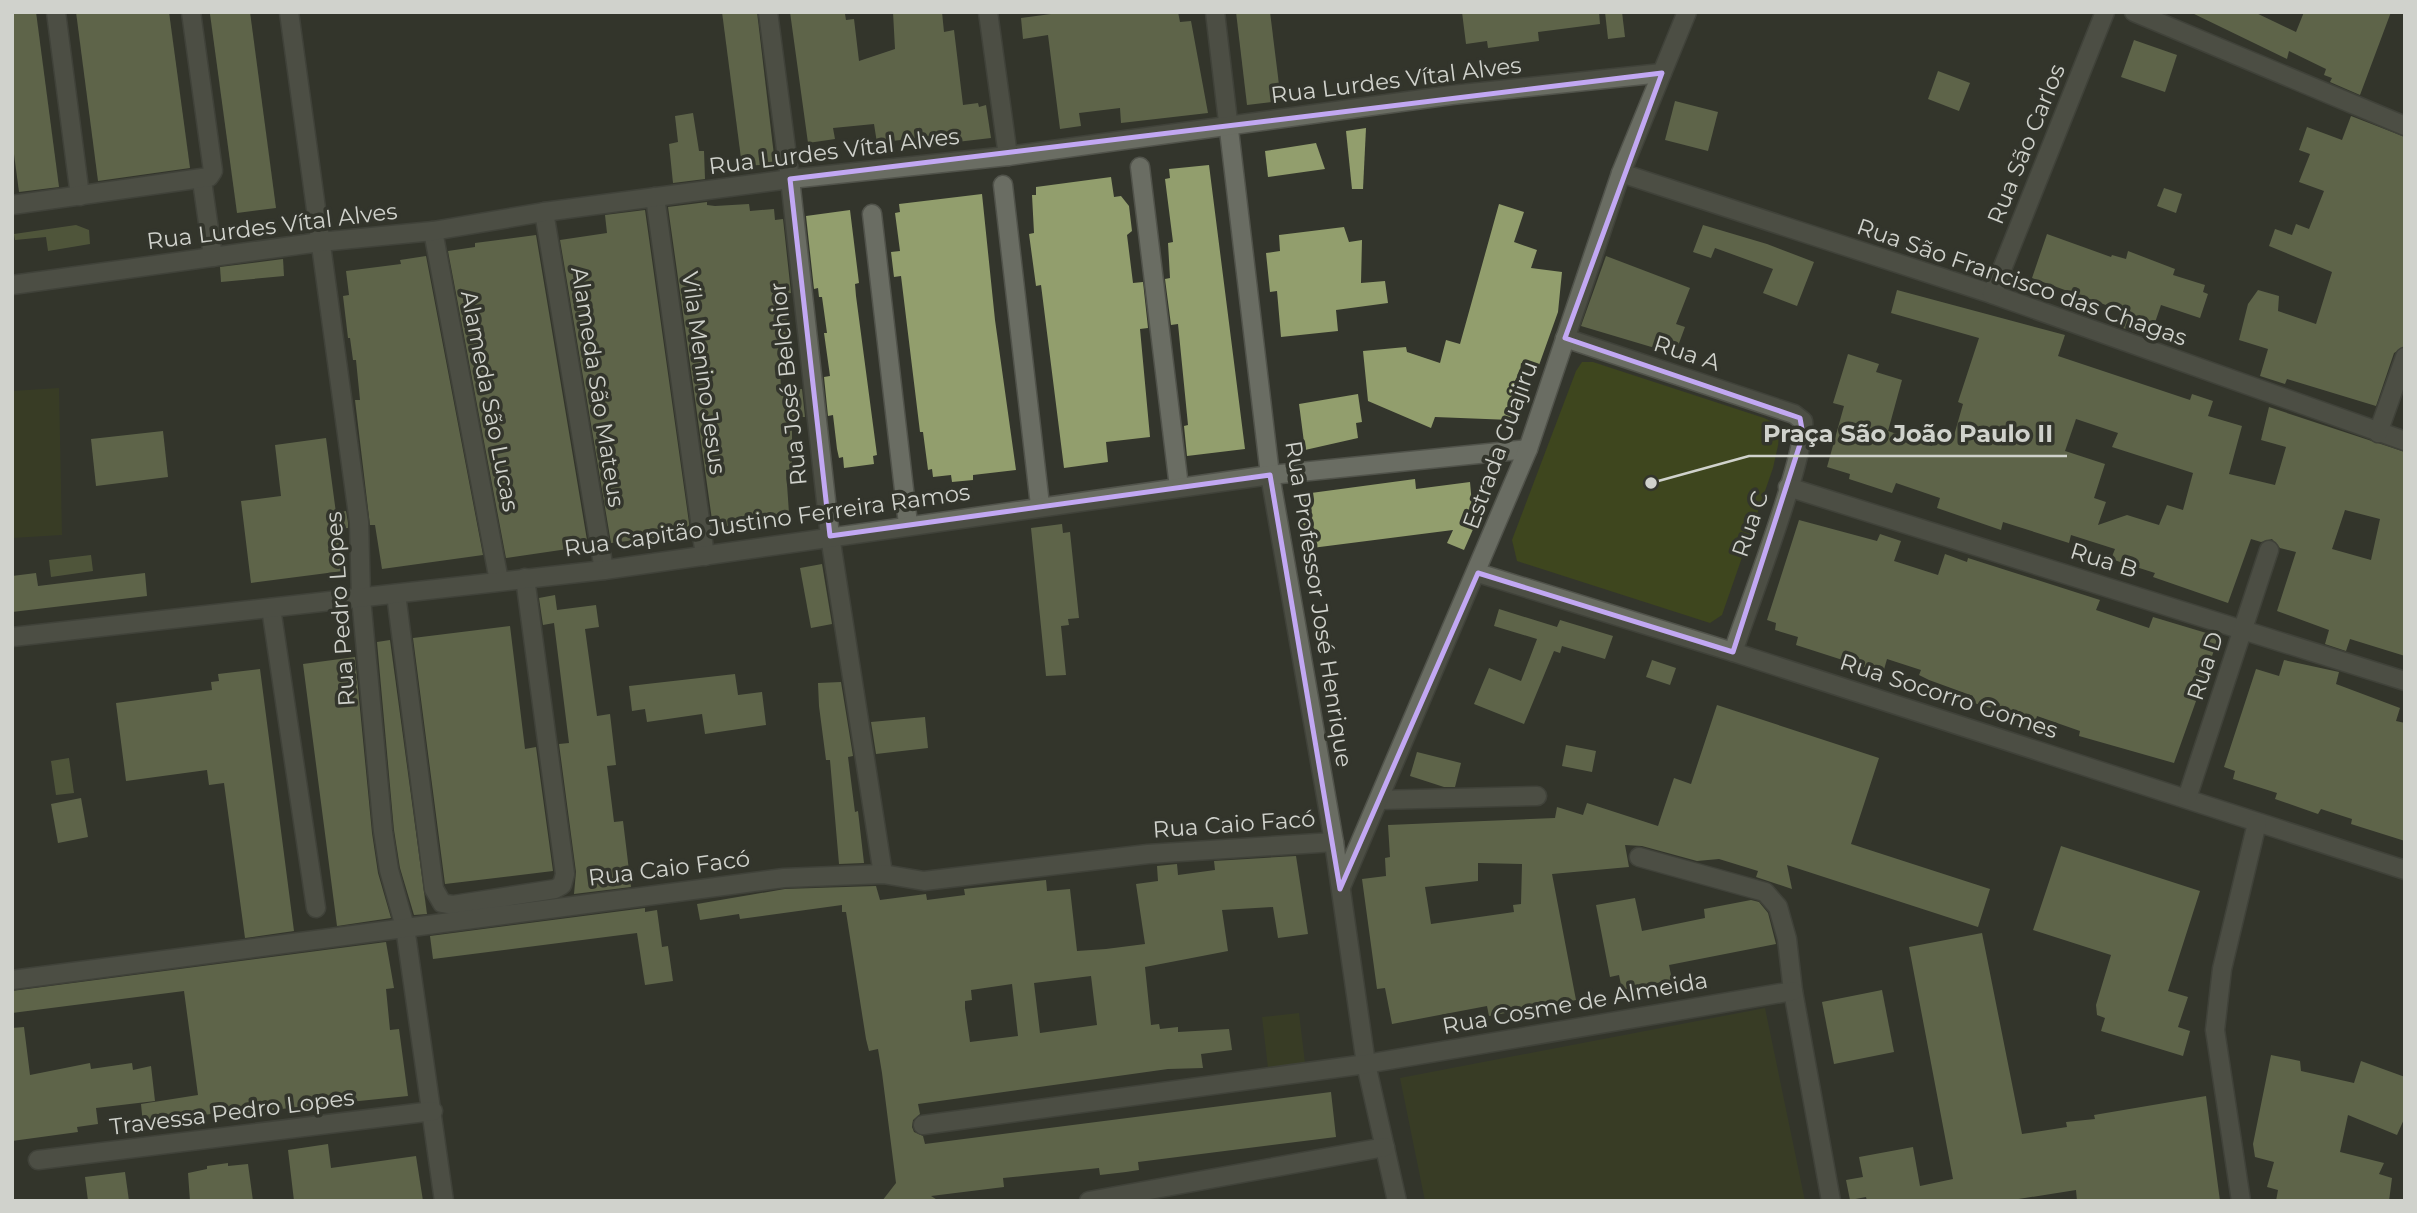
<svg xmlns="http://www.w3.org/2000/svg" width="2417" height="1213" font-family="Montserrat,sans-serif">
<style>
.green{fill:#3e461e}
.water{fill:#727d4d}
.building{fill:#929e6d;fill-rule:evenodd}
.lines{fill:none;stroke-linecap:round;stroke-linejoin:round}
.street-casing{stroke:#51534b;stroke-width:21}
.street{stroke:#6a6d63;stroke-width:18}
.marked{fill:none;stroke:#c2a8f3;stroke-width:5;stroke-linejoin:round}
.labels{text-anchor:middle;dominant-baseline:central;stroke-width:7;stroke-linejoin:round;paint-order:stroke}
.street-label{font-size:23px;fill:#d0d2cc;stroke:#33352c}
.leader{fill:none;stroke:#d0d2cc;stroke-width:2.5}
.callout-dot{fill:#d0d2cc;stroke:#33352c;stroke-width:2.5}
.callout-label{font-size:24px;text-anchor:middle;font-weight:bold;fill:#d0d2cc;stroke:#33352c;stroke-width:7;stroke-linejoin:round;paint-order:stroke}
</style>
<rect width="100%" height="100%" fill="#33352c"/>
<g class="green">
<path d="M1582,362H1593L1764,418L1775,423L1781,432L1773,468L1722,615L1710,623L1517,561L1512,540L1576,371Z"/>
<path d="M59,388L62,535L12,538V391Z"/>
<path d="M1765,1008L1805,1201H1425L1400,1078Z"/>
<path d="M1299,1013L1305,1063L1268,1068L1262,1017Z"/>
</g>
<g class="water">
<path d="M76,225L89,230L90,244L48,251L46,237L15,240L14,234Z"/>
<path d="M91,555L93,571L51,577L49,560Z"/>
<path d="M69,758L74,793L56,795L51,761Z"/>
</g>
<g class="building">
<path d="M12,12H36L59,187L19,192L12,139Z"/>
<path d="M76,12H169L190,168L98,181Z"/>
<path d="M250,12L276,208L237,213L210,14Z"/>
<path d="M722,12H757L775,164L742,166Z"/>
<path d="M790,12H840L845,14L846,20L854,19L859,61L895,49L893,12H942L944,32L954,30L963,105L978,103L979,107L986,105L991,138L948,143L947,134L877,143L874,124L833,128L835,139L808,143Z"/>
<path d="M1066,12H1178L1180,22L1191,21L1208,113L1121,123L1120,108L1079,113L1081,126L1060,129L1048,35L1023,39L1021,18Z"/>
<path d="M1236,12H1270L1281,101L1247,105Z"/>
<path d="M1462,12H1599L1600,24L1538,32L1539,41L1488,48L1487,41L1466,44Z"/>
<path d="M1605,12H1622L1625,37L1608,39Z"/>
<path d="M2190,12H2254L2296,32L2304,12H2391L2360,95L2330,82L2332,78L2324,75L2326,69L2289,51L2287,59Z"/>
<path d="M2134,40L2177,55L2165,92L2121,77Z"/>
<path d="M1938,71L1970,83L1959,111L1928,99Z"/>
<path d="M1675,101L1718,112L1708,151L1665,140Z"/>
<path d="M693,113L699,151H704L705,179L673,183L669,144L678,142L675,116Z"/>
<path d="M2351,116L2405,137V346L2394,353L2376,406L2287,379L2285,384L2260,376L2268,349L2239,340L2248,304L2258,290L2279,296L2278,311L2316,324L2332,272L2269,246L2275,229L2292,235L2296,224L2309,229L2324,191L2299,182L2310,154L2299,150L2307,127L2342,140Z"/>
<path d="M1366,128L1363,189H1352L1346,131Z"/>
<path d="M1316,143L1325,169L1268,177L1265,151Z"/>
<path d="M1209,165L1245,449L1187,456L1184,426L1188,425L1178,324L1171,325L1165,279L1170,278L1168,243L1173,242L1165,179L1170,178L1169,169Z"/>
<path d="M1111,177L1114,197L1121,196L1129,206L1132,231L1127,235L1133,283L1143,282L1148,328L1140,329L1150,437L1106,442L1108,462L1064,468L1041,285L1036,286L1029,234L1034,233L1032,195H1036V187Z"/>
<path d="M2164,188L2182,194L2176,213L2157,206Z"/>
<path d="M982,194L995,320L1016,470L973,475V480L952,482L951,475L933,477L932,469L928,470L923,432H920L901,276L894,277L891,252L900,251L895,213L900,212L899,204Z"/>
<path d="M707,202V205L715,206L749,204L750,211L774,209L775,220L783,219L791,293L783,294L790,344L779,345L781,390L802,389L805,417H792V469L786,470L789,513L763,517L748,524L713,527L668,207Z"/>
<path d="M1499,204L1524,212L1514,242L1537,250L1531,268L1562,272L1558,312L1538,368L1521,363L1519,381L1515,380L1511,420L1435,417L1431,428L1368,401L1363,351L1406,347L1407,352L1440,363L1446,340L1460,344Z"/>
<path d="M645,210L690,530L685,534L611,543L560,240L607,233L605,215Z"/>
<path d="M850,210L859,283L855,284L856,296L877,455L873,456L874,464L844,468L843,457L839,458L837,449L833,415L828,416L824,377L830,376L824,333H827L822,297H819L818,288L814,289L806,216Z"/>
<path d="M1703,225L1767,244L1814,262L1797,306L1763,293L1773,269L1715,248L1711,258L1693,252Z"/>
<path d="M1344,227L1349,242L1362,240L1361,283L1385,281L1388,303L1336,310L1338,331L1281,337L1277,291L1270,292L1266,253L1280,251L1279,235Z"/>
<path d="M2047,234L2111,257L2112,255L2126,259L2128,251L2175,269L2173,275L2205,285L2203,292L2208,294L2200,318L2161,305L2150,337L2120,327L2125,312L2032,278Z"/>
<path d="M536,235L588,546L506,558L448,251L475,247V243Z"/>
<path d="M426,256L483,555L382,569L375,525H370L355,400H360L356,360H353L350,338H348L343,296L349,295L346,271L401,264L400,260Z"/>
<path d="M1606,256L1690,288L1676,324L1685,327L1675,354L1581,326Z"/>
<path d="M283,259L284,276L221,282L220,267Z"/>
<path d="M1897,290L2065,335L2058,356L2190,400L2192,394L2213,401L2208,416L2242,426L2229,474L2275,485L2286,447L2261,440L2269,407L2405,452V656L2350,639L2346,651L2325,644L2329,630L2277,611L2296,552L2280,548L2272,539L2261,542L2251,539L2228,603L2153,577L2155,573L2111,559L2115,549L2071,535L2069,543L2003,522L2001,530L1937,508L1940,498L1896,483L1892,493L1849,479L1850,474L1827,467L1844,406L1833,403L1848,354L1879,364L1876,372L1902,380L1888,431L1932,446L1936,434L1953,439L1963,404L1958,402L1979,338L1891,313ZM2076,419L2118,433L2112,447L2193,473L2183,510L2167,505L2159,525L2127,515L2098,525L2106,502L2094,498L2105,464L2065,451ZM2345,510L2380,519L2371,560L2332,549Z"/>
<path d="M1358,394L1362,422L1356,423L1358,438L1305,450L1299,404Z"/>
<path d="M163,431L168,477L96,486L91,439Z"/>
<path d="M326,438L336,513L346,511L348,523V528L338,529L343,571L251,583L241,501L281,496L275,445Z"/>
<path d="M1415,479L1416,489L1470,482L1474,527L1464,550L1447,543L1453,530L1304,549L1299,498L1311,496V493Z"/>
<path d="M1799,520L1877,541L1880,534L1901,541L1894,561L1938,575L1945,554L1967,562L1968,558L2100,600L2096,610L2149,628L2153,617L2213,635L2217,642L2174,763L2079,736L2080,731L2037,716L2035,722L1971,702L1973,696L1929,680L1919,675L1921,670L1887,659L1883,673L1796,645L1798,637L1775,630L1776,623L1767,620Z"/>
<path d="M1062,524L1063,533L1070,532L1079,618L1068,619L1069,625L1061,626L1066,675L1046,676L1031,528Z"/>
<path d="M822,564L832,624L811,628L800,568Z"/>
<path d="M36,573L38,586L145,573L147,596L12,612V576Z"/>
<path d="M555,595L557,610L596,605L599,627L585,629L597,716L610,714L616,765L607,766L614,822L623,821L631,887L574,894L576,872L559,744L569,743L554,623L543,625L539,598Z"/>
<path d="M1499,609L1557,627L1560,620L1613,636L1605,659L1562,646L1560,653L1554,651L1524,724L1474,704L1489,668L1521,681L1537,639L1494,626Z"/>
<path d="M510,626L525,749L536,747L553,871L445,884L413,638Z"/>
<path d="M390,640L427,914L414,915L400,868L394,830L377,642Z"/>
<path d="M355,657L372,833L378,873L391,918L337,926L303,664Z"/>
<path d="M1652,660L1676,668L1670,685L1646,677Z"/>
<path d="M2284,660L2339,672L2336,684L2400,708L2396,721L2405,723V841L2351,824L2352,819L2321,809L2318,814L2275,799L2277,793L2233,779L2235,771L2224,767L2256,669L2279,676Z"/>
<path d="M260,669L294,931L245,938L224,783L209,785L207,770L126,781L116,703L212,690L211,682L219,681L218,674Z"/>
<path d="M735,674L738,695L762,692L766,725L705,734L702,714L647,722L645,709L632,711L629,686Z"/>
<path d="M841,682L853,756L848,757L855,812L858,811L864,863L839,864L830,760H826L819,706L818,683Z"/>
<path d="M1717,705L1879,758L1851,844L1990,889L1978,927L1787,865L1792,889L1756,877L1758,871L1719,859L1697,861L1642,846L1625,845L1629,867L1552,874L1576,1000L1489,1016L1487,1006L1392,1024L1385,988L1377,989L1362,879L1386,876L1385,858L1390,857L1388,825L1555,818L1557,807L1583,815L1587,803L1658,826L1674,778L1691,784ZM1478,863L1522,864L1521,904L1513,905L1514,912L1431,924L1425,887L1478,881Z"/>
<path d="M925,717L928,748L876,754L871,722Z"/>
<path d="M1566,745L1596,751L1592,772L1562,766Z"/>
<path d="M1417,752L1461,763L1455,787H1444L1410,776Z"/>
<path d="M81,798L88,837L58,843L51,804Z"/>
<path d="M2061,846L2200,891L2168,991L2188,997L2178,1027L2190,1031L2183,1056L2101,1031L2105,1018L2097,1015L2096,1005L2111,955L2033,930Z"/>
<path d="M1296,856L1308,934L1278,938L1273,907L1222,910L1228,951L1145,967L1151,1025L1159,1024L1160,1029L1178,1027V1032L1229,1029L1232,1050L1201,1054L1203,1068L1168,1069L918,1104L920,1114L913,1120L912,1127L914,1132L923,1136L925,1144L1331,1092L1336,1137L1138,1162L1139,1170L1126,1172L1100,1175L1099,1168L1003,1178L1004,1187L931,1196L939,1201H882L896,1183L882,1073L878,1049L869,1051L866,1039L846,912H842V905L740,919L739,914L700,920L697,904L785,889L876,886L880,900L926,894L927,900L965,895L964,889L1046,880L1047,891L1070,889L1077,951L1106,949L1145,944L1136,884L1158,881L1157,866L1177,864L1178,875L1215,870L1214,861ZM1091,976L1097,1025L1040,1033L1034,983ZM1012,984L1018,1036L970,1042L965,1008V1001L972,1000L971,990Z"/>
<path d="M1635,898L1642,931L1705,918L1704,909L1751,900L1759,902L1768,913L1776,944L1669,965L1672,980L1622,990L1619,975L1610,977L1596,905Z"/>
<path d="M645,908V912L657,910L662,947L668,946L673,981L645,985L637,933L433,959L430,936Z"/>
<path d="M1982,933L2022,1134L2067,1127L2066,1122L2095,1119L2094,1115L2206,1096L2220,1201H2077L2076,1190L2006,1201H1867L1866,1197L1850,1200L1846,1180L1863,1177L1859,1157L1913,1147L1920,1186L1953,1179L1909,947Z"/>
<path d="M386,942L394,988L386,989L390,1030L399,1029L408,1096L232,1114L231,1111L143,1124L141,1104L198,1095L184,991L12,1013V991Z"/>
<path d="M1882,990L1894,1052L1834,1064L1822,1002Z"/>
<path d="M24,1027L30,1075L90,1063L91,1069L132,1063L133,1070L151,1066L155,1101L96,1108L98,1124L77,1127L78,1132L12,1141V1028Z"/>
<path d="M2271,1055L2300,1061L2301,1071L2354,1083L2361,1061L2405,1077V1117L2397,1135L2348,1115L2340,1152L2384,1163L2379,1174L2392,1178L2389,1201H2276L2278,1190L2267,1187L2274,1162L2255,1157L2253,1144Z"/>
<path d="M328,1144L331,1168L416,1156L423,1201H294L288,1150Z"/>
<path d="M228,1163V1166L248,1164L253,1201H190L188,1173L207,1169V1166Z"/>
<path d="M125,1172L129,1201H88L85,1177Z"/>
</g>
<g class="lines">
<defs>
<g id="street">
<path d="M56,12L80,196"/>
<path d="M289,12L359,522L361,598L383,831L389,870L405,927L444,1201"/>
<path d="M768,12L790,179L830,536L883,874"/>
<path d="M988,12L1008,156"/>
<path d="M1215,12L1270,475L1334,842L1366,1064L1397,1201"/>
<path d="M2134,12L2405,126"/>
<path d="M1140,167L1179,487"/>
<path d="M1621,173L1992,294L2405,441"/>
<path d="M202,181L213,257"/>
<path d="M1003,185L1040,505"/>
<path d="M655,197L705,556"/>
<path d="M12,205L209,177L213,171L191,12"/>
<path d="M544,212L604,570"/>
<path d="M872,214L908,524"/>
<path d="M433,231L499,581"/>
<path d="M12,285L320,242L433,231L544,212L790,179L1008,156L1452,95L1662,73"/>
<path d="M1992,294L2105,12"/>
<path d="M1565,338L1794,414L1803,421C1808,451 1746,613 1733,652"/>
<path d="M2378,433L2405,357"/>
<path d="M1788,487L2405,681"/>
<path d="M1478,573L1733,652L2405,870"/>
<path d="M396,594L434,889L442,903L453,905L555,889L562,885L565,874L525,578"/>
<path d="M271,608L316,908"/>
<path d="M12,637L604,570L1270,475L1528,449"/>
<path d="M2187,798L2269,550"/>
<path d="M1379,800L1537,796"/>
<path d="M1639,857L1765,892L1778,907L1787,939L1793,991L1831,1201"/>
<path d="M1341,887L1528,449L1621,173L1687,12"/>
<path d="M12,980L784,878L883,874L924,881L1148,854L1334,842"/>
<path d="M923,1125L1366,1064L1793,991"/>
<path d="M38,1160L433,1111"/>
<path d="M1089,1201L1385,1147"/>
<path d="M2241,1201L2215,1030L2222,969L2257,823"/>
</g>
</defs>
<use href="#street" class="street-casing"/>
<use href="#street" class="street"/>
</g>
<path d="M0 0H2417V1213H0ZM1662,73L1565,338L1800,418L1803,435L1733,652L1478,573L1340,889L1270,475L830,536L790,179Z" fill="#33352c" fill-opacity=".55" fill-rule="evenodd"/>
<path class="marked" d="M1662,73L1565,338L1800,418L1803,435L1733,652L1478,573L1340,889L1270,475L830,536L790,179Z"/>
<g class="labels">
<g class="street-label">
<text transform="translate(1396 80) rotate(-7)">Rua Lurdes Vítal Alves</text>
<text transform="translate(2026 144) rotate(-68)">Rua São Carlos</text>
<text transform="translate(834 151) rotate(-7)">Rua Lurdes Vítal Alves</text>
<text transform="translate(272 226) rotate(-7)">Rua Lurdes Vítal Alves</text>
<text transform="translate(2022 282) rotate(19)">Rua São Francisco das Chagas</text>
<text transform="translate(1687 353) rotate(18)">Rua A</text>
<text transform="translate(704 373) rotate(82)">Vila Menino Jesus</text>
<text transform="translate(788 384) rotate(-96)">Rua José Belchior</text>
<text transform="translate(598 387) rotate(81)">Alameda São Mateus</text>
<text transform="translate(490 401) rotate(79)">Alameda São Lucas</text>
<text transform="translate(1500 445) rotate(-70)">Estrada Guajiru</text>
<text transform="translate(767 520) rotate(-8)">Rua Capitão Justino Ferreira Ramos</text>
<text transform="translate(1750 524) rotate(-71)">Rua C</text>
<text transform="translate(2104 560) rotate(17)">Rua B</text>
<text transform="translate(1319 604) rotate(81)">Rua Professor José Henrique</text>
<text transform="translate(340 609) rotate(-94)">Rua Pedro Lopes</text>
<text transform="translate(2205 666) rotate(-72)">Rua D</text>
<text transform="translate(1949 696) rotate(18)">Rua Socorro Gomes</text>
<text transform="translate(1234 824) rotate(-4)">Rua Caio Facó</text>
<text transform="translate(669 868) rotate(-7)">Rua Caio Facó</text>
<text transform="translate(1575 1003) rotate(-10)">Rua Cosme de Almeida</text>
<text transform="translate(232 1112) rotate(-7)">Travessa Pedro Lopes</text>
</g>
</g>
<path class="leader" d="M1651 483L1749 456H2067"/>
<circle class="callout-dot" cx="1651" cy="483" r="7"/>
<g class="callout-label">
<text x="1908" y="442">Praça São João Paulo II</text>
</g>
<rect width="2417" height="1213" fill="none" stroke="#d0d2cc" stroke-width="28"/>
</svg>
